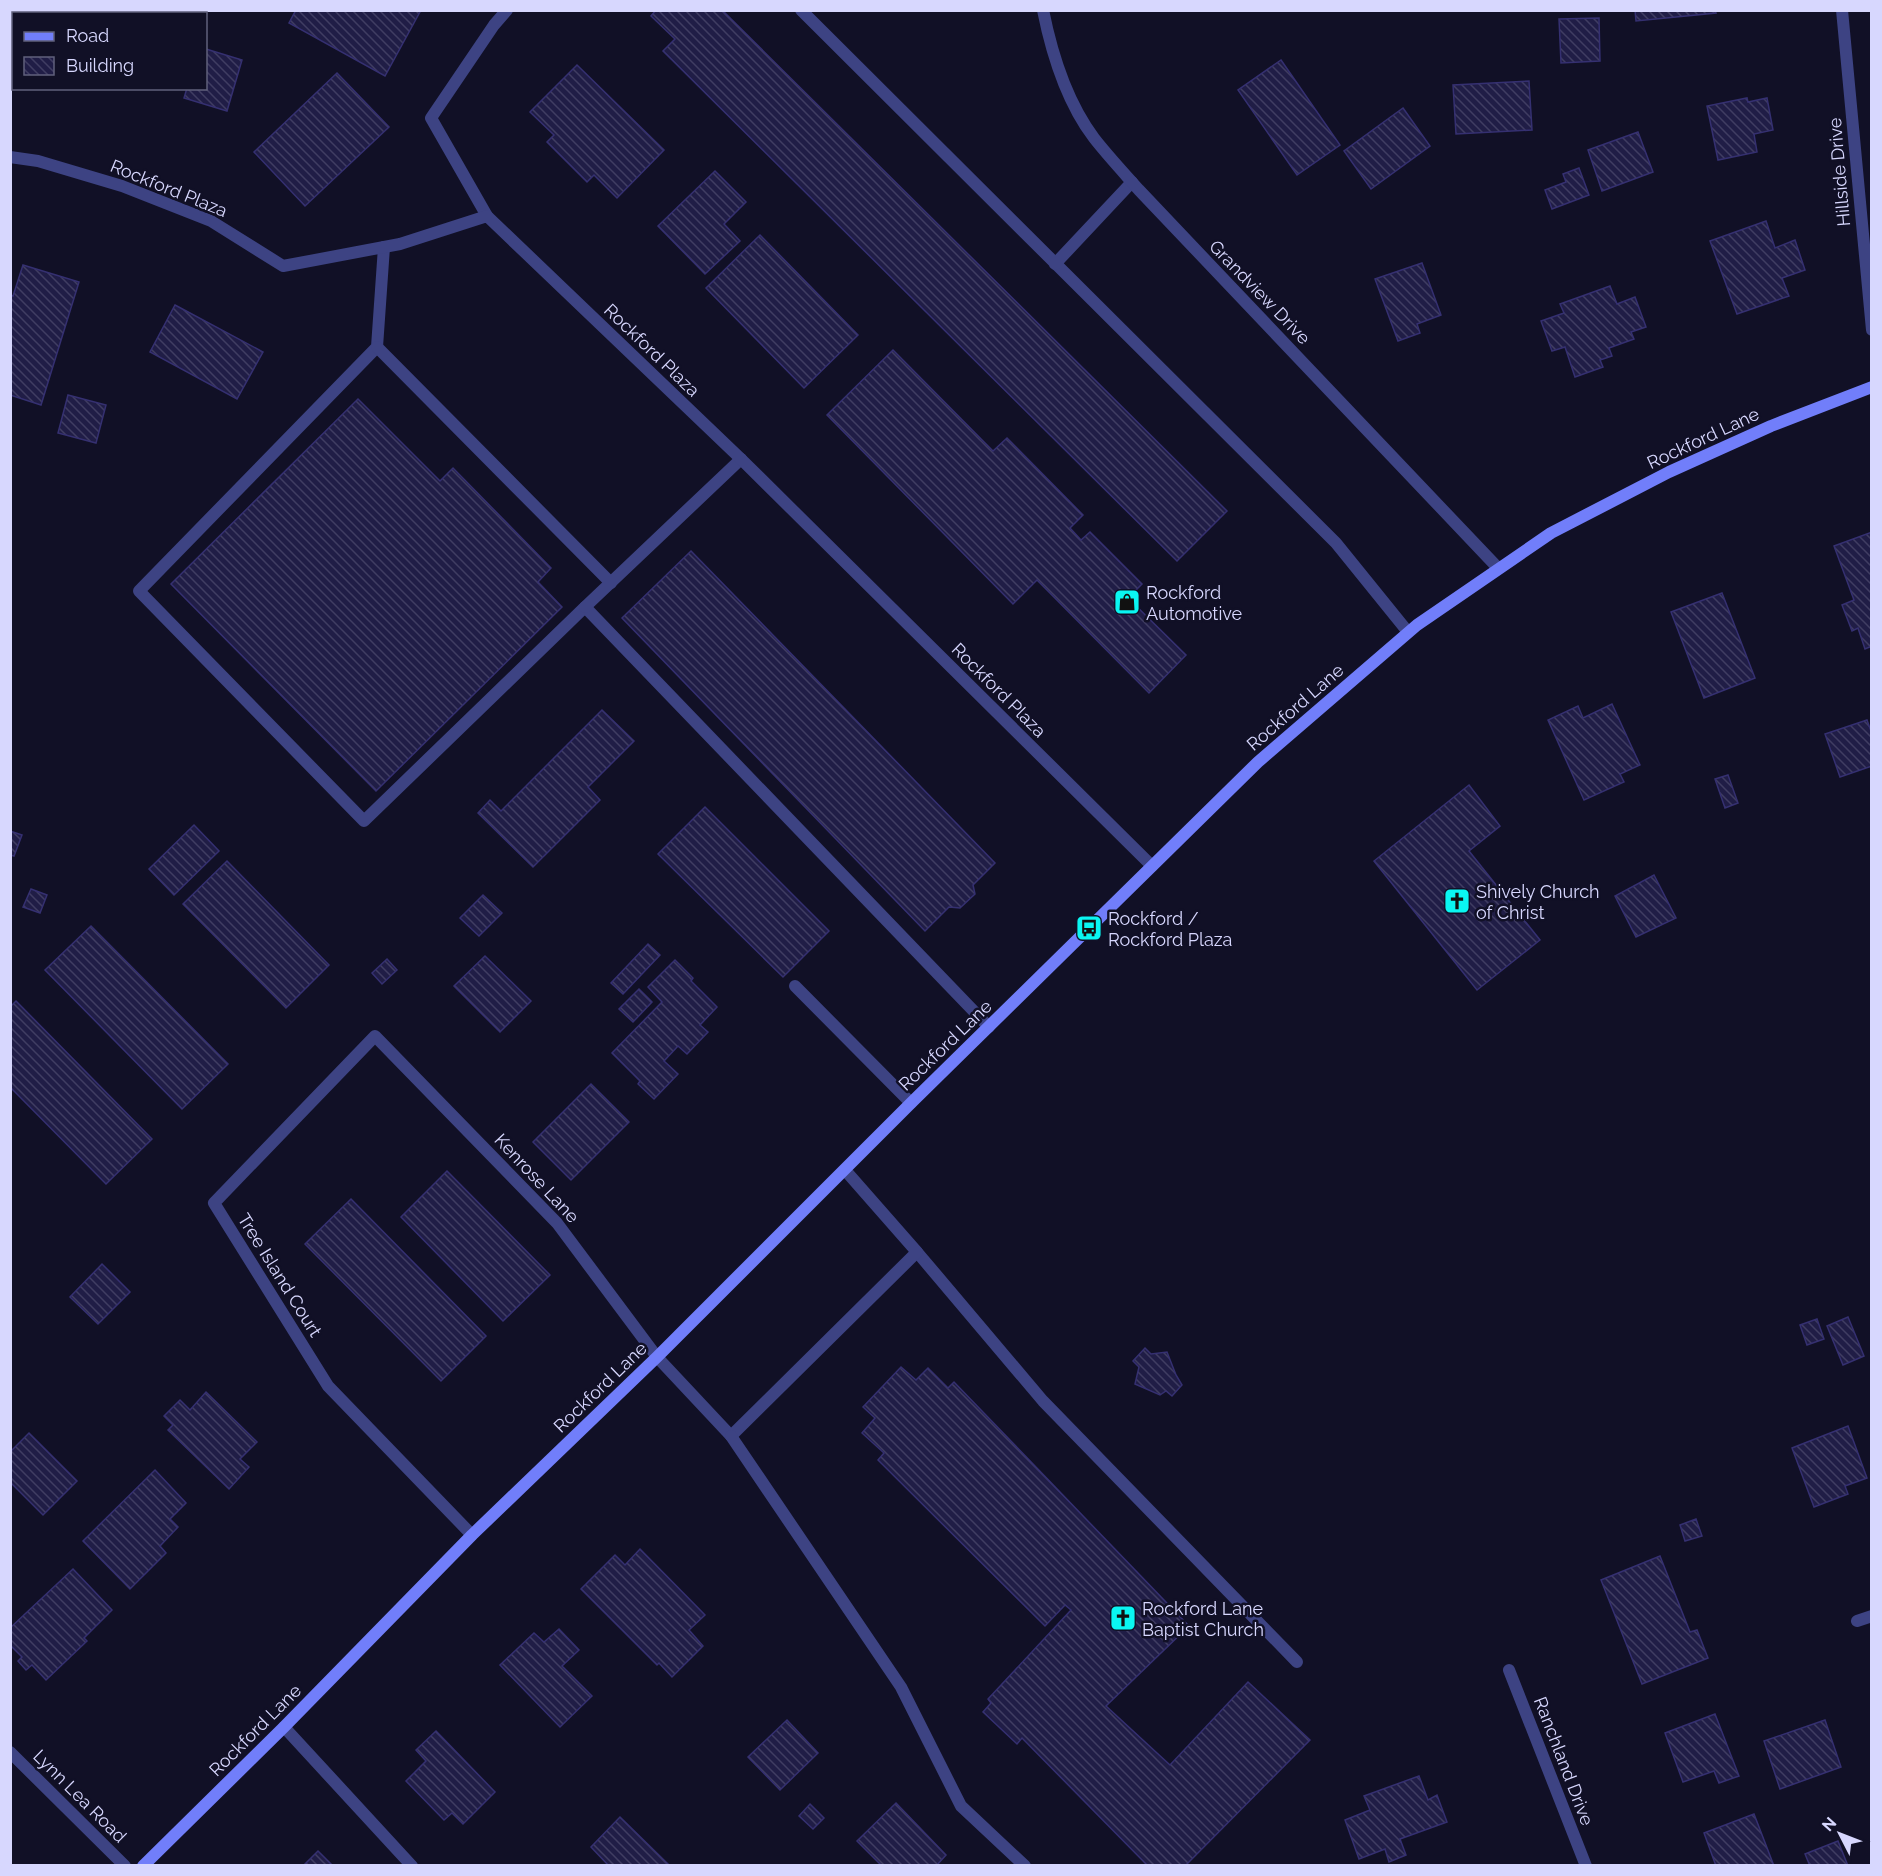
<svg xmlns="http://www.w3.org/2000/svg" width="1882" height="1876" font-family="Raleway,sans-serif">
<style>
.building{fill:url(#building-back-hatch);stroke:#353071;stroke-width:1.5}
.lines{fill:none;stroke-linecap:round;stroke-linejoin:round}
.service{stroke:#3d4383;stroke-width:12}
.minor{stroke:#3d4383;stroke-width:12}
.secondary{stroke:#717efa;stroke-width:12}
.labels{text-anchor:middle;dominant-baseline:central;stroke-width:5;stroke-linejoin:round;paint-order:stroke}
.street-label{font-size:18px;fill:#d7d7fe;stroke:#111026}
.poi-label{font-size:18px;fill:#d7d7fe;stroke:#111026;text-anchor:start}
</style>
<defs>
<pattern id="building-back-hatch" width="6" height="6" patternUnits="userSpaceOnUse" patternTransform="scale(1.5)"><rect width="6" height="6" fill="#201d46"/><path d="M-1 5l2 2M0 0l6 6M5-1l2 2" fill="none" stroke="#403d62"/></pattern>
</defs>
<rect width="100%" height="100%" fill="#111026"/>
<g class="building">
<path d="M165,10L164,14H100L98,11Z"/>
<path d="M296,10H421L385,76L289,23Z"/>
<path d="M656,10H722L1227,511L1177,561L663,51L675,39L651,16Z"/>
<path d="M1635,10H1715L1716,13L1636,21Z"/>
<path d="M1599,18L1600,61L1561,63L1559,19Z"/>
<path d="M206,49L242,60L227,111L184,98L187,88H206Z"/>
<path d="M1281,60L1340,145L1297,175L1238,90Z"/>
<path d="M577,65L664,150L617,198L594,175L587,182L547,142L554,135L530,112Z"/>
<path d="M337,73L389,127L305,206L254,152Z"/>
<path d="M1529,81L1532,130L1456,134L1453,85Z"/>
<path d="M1747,98L1748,102L1767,98L1773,130L1754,134L1757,152L1718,160L1707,106Z"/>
<path d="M1403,108L1430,146L1371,189L1344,151Z"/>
<path d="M1638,132L1653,172L1602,191L1588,150Z"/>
<path d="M1579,168L1589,195L1552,209L1545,190L1566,182L1563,174Z"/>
<path d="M715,171L746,202L724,224L740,241L705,274L658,226Z"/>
<path d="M1766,221L1775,248L1795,240L1805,270L1782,278L1789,296L1737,314L1710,241Z"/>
<path d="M760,235L858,335L804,388L706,288Z"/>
<path d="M1422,263L1441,315L1417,324L1420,333L1398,341L1375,279Z"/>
<path d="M23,265L79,282L41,405L10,395V295L13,296Z"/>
<path d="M1610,286L1617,304L1635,297L1646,327L1631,332L1634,339L1609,348L1612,356L1600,360L1603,367L1575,377L1565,347L1552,351L1541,321L1564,313L1560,304Z"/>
<path d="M175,305L263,352L237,399L150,352Z"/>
<path d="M893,350L993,451L1007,438L1083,515L1070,528L1081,540L1090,532L1142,584L1128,598L1186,655L1149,693L1037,580L1013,604L827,415Z"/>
<path d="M68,395L106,405L96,443L58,433Z"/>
<path d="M358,399L440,481L453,468L551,568L538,582L562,607L376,791L171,584Z"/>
<path d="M1872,532V646L1865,649L1858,628L1852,631L1842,605L1854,600L1834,546Z"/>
<path d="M691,551L995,863L973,885L975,894L960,908L949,907L925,931L622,618Z"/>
<path d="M1722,593L1755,678L1704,698L1671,612Z"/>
<path d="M1612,704L1640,765L1620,774L1624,782L1584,800L1548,720L1578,706L1583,718Z"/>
<path d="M602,710L634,741L588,787L600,800L533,867L478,813L490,800L501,811Z"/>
<path d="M1867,720L1872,734V766L1840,777L1825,734Z"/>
<path d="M1728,775L1738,803L1725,808L1715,779Z"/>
<path d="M1469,785L1500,826L1469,851L1540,940L1477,990L1374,861Z"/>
<path d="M705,807L829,931L783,977L658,854Z"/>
<path d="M194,825L219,851L174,895L149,869Z"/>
<path d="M10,831L22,835L14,856L10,855Z"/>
<path d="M227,861L329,965L286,1008L183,904Z"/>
<path d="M1654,875L1676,918L1636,937L1615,896Z"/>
<path d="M31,889L47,895L40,913L23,907Z"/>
<path d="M483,895L502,913L479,936L460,918Z"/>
<path d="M91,926L228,1064L182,1109L45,970Z"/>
<path d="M648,944L660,955L623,994L611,983Z"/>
<path d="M485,956L531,1001L500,1032L454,986Z"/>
<path d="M387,959L397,970L382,984L372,973Z"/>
<path d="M675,960L693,978L691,981L717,1007L700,1025L708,1032L687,1054L678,1046L664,1061L678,1074L654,1099L638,1084L640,1081L612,1053L662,1002L648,987Z"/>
<path d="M639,989L652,1002L633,1022L619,1009Z"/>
<path d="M16,1001L152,1139L106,1184L10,1087V1007Z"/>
<path d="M591,1084L629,1122L571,1180L533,1142Z"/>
<path d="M447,1171L550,1275L503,1321L401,1217Z"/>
<path d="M351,1199L486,1336L441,1381L305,1244Z"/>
<path d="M102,1264L130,1292L98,1324L70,1297Z"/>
<path d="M1848,1317L1864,1356L1843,1365L1827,1326Z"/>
<path d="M1817,1319L1824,1339L1807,1345L1800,1325Z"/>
<path d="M1145,1348L1151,1354L1167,1352L1176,1375L1182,1385L1172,1396L1166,1391L1160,1395L1135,1384L1139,1367L1133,1361Z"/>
<path d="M901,1367L916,1380L928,1368L948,1388L954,1382L1189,1626L1106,1706L1170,1765L1248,1682L1310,1740L1185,1866H1148L1022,1738L1017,1744L983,1712L991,1703L988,1699L1071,1610L1065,1605L1045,1626L878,1460L884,1453L862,1433L875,1418L863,1407Z"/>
<path d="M206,1392L257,1442L240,1459L249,1467L229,1489L168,1430L173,1425L164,1416L180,1400L190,1410Z"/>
<path d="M1848,1426L1867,1478L1845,1486L1848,1494L1814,1507L1792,1448Z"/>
<path d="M29,1433L77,1481L43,1515L10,1482V1452Z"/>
<path d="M155,1470L186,1503L170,1519L178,1527L160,1546L166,1553L130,1589L83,1541Z"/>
<path d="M1696,1519L1702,1536L1685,1541L1680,1525Z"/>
<path d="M640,1549L705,1615L689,1630L703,1646L672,1677L659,1663L657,1665L581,1589L615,1555L625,1565Z"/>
<path d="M1660,1556L1690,1632L1697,1630L1708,1658L1642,1684L1601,1580Z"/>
<path d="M73,1569L112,1610L84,1638L87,1641L46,1680L32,1665L26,1670L18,1661L22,1657L10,1645V1628Z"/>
<path d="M559,1629L579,1650L562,1666L592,1696L560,1727L500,1665L534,1633L544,1642Z"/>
<path d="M1715,1714L1739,1776L1719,1783L1714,1771L1683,1782L1665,1733Z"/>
<path d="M787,1720L818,1753L780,1790L748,1757Z"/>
<path d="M1825,1720L1841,1767L1780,1789L1764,1741Z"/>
<path d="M436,1731L495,1792L463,1824L452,1813L444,1820L406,1781L426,1761L416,1750Z"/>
<path d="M1419,1776L1428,1800L1437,1795L1447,1822L1400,1839L1406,1855L1389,1862L1385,1849L1359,1859L1345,1820L1370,1810L1364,1796Z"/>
<path d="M896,1803L946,1855L936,1866H882L857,1841Z"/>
<path d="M810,1804L824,1818L813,1829L799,1816Z"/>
<path d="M1754,1814L1774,1866H1716L1704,1833Z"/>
<path d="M620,1817L670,1866H609L591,1847Z"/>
<path d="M1838,1841L1848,1866H1810L1805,1854Z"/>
<path d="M318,1851L333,1866H303Z"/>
</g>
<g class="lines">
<g class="service">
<path d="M801,10L1336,543L1408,632"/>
<path d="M487,216L431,118L494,25L507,10"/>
<path d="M384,247L377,347L139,591L364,821L585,607L989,1027"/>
<path d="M1055,264L1132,182"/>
<path d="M377,347L611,583"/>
<path d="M585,607L741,459"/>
<path d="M795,986L911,1103"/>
<path d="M917,1252L1043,1401L1297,1662"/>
<path d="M657,1357L731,1436L917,1252L845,1170"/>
<path d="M731,1436L901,1687L961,1806L1025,1866"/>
</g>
<g class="minor">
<path d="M1043,10C1052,55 1066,101 1094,138C1108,156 1124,173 1139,190L1498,568"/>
<path d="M1842,10L1872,330"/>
<path d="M10,157L38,161L122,186L211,221L283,266L400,244L487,216L741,459L1152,866"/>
<path d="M472,1535L328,1386L214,1203L375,1036L557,1223L657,1357"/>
<path d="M1857,1621L1872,1616"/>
<path d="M1509,1670L1586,1866"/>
<path d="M284,1727L412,1866"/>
<path d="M10,1752L125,1866"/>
</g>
<path class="secondary" d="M143,1866L284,1727L472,1535L657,1357L911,1103L1258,762L1417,625L1551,533L1669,472L1771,426L1872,387"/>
</g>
<defs>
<symbol id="shop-square" viewBox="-11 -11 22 22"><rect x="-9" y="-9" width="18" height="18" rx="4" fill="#0af6f2" stroke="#111026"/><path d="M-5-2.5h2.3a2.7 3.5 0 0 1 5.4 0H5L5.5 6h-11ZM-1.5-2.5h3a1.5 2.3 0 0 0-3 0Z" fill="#111"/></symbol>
<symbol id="church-square" viewBox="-11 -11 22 22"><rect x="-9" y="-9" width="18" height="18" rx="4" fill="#0af6f2" stroke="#111026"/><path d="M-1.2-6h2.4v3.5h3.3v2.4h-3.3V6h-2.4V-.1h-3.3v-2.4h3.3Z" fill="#111"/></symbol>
<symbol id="bus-square" viewBox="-11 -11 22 22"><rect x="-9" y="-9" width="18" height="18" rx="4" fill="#0af6f2" stroke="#111026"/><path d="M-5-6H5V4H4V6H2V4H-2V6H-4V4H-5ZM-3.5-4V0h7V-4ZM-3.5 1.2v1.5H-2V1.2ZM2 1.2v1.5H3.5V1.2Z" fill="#111"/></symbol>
</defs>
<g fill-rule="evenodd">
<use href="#shop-square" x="1112" y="587" width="30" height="30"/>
<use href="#church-square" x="1442" y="886" width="30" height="30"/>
<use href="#bus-square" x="1074" y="913" width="30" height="30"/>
<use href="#church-square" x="1108" y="1603" width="30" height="30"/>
</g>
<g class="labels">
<g class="street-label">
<text transform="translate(1839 172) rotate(-95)">Hillside Drive</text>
<text transform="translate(169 188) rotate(22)">Rockford Plaza</text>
<text transform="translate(1260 292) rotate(46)">Grandview Drive</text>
<text transform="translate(652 350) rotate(44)">Rockford Plaza</text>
<text transform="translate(1703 438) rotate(-25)">Rockford Lane</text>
<text transform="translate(999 690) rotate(45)">Rockford Plaza</text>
<text transform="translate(1295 707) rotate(-41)">Rockford Lane</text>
<text transform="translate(945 1045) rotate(-44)">Rockford Lane</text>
<text transform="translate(537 1178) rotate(47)">Kenrose Lane</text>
<text transform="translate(280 1275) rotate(58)">Tree Island Court</text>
<text transform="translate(600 1387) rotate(-44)">Rockford Lane</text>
<text transform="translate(255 1730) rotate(-45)">Rockford Lane</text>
<text transform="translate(1564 1761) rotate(69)">Ranchland Drive</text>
<text transform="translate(80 1796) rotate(45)">Lynn Lea Road</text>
</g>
<g class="poi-label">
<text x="1146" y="592">Rockford<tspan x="1146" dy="21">Automotive</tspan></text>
<text x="1476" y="891">Shively Church<tspan x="1476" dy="21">of Christ</tspan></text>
<text x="1108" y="918">Rockford /<tspan x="1108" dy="21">Rockford Plaza</tspan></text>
<text x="1142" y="1608">Rockford Lane<tspan x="1142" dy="21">Baptist Church</tspan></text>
</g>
</g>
<rect width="1882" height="1876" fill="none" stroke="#d7d7fe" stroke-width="24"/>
<rect x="12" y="12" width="195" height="78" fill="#111026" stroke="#60607c" stroke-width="1.5"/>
<rect x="24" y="32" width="30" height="9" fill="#717efa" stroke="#60607c" stroke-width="1.5"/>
<text x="66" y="42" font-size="18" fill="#d7d7fe">Road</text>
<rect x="24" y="57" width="30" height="18" fill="url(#building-back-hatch)" stroke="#60607c" stroke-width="1.5"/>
<text x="66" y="72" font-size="18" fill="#d7d7fe">Building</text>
<g transform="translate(1840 1834) rotate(312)" stroke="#111026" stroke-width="4.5" paint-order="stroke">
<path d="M0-4.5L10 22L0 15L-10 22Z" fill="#d7d7fe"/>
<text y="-9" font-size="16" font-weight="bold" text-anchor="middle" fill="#d7d7fe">N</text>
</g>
</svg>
